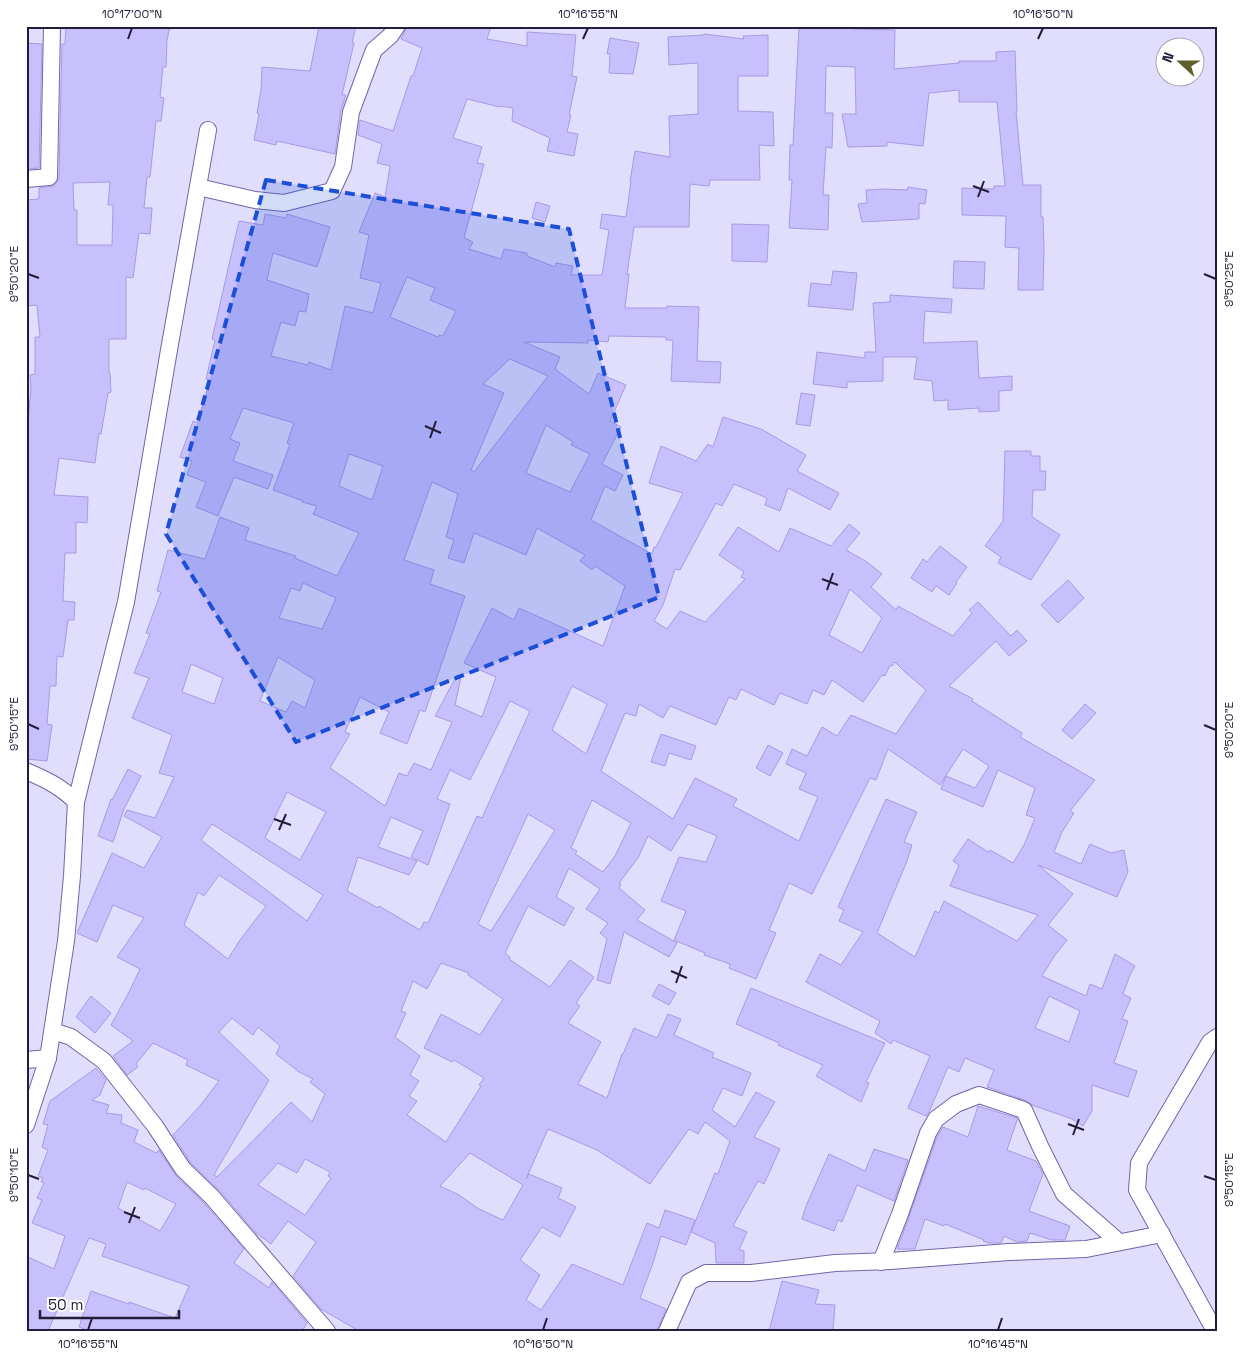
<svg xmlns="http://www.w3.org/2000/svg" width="1243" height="1357" font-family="'Space Grotesk',sans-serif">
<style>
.building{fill:#c8c0fc;stroke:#a69be3;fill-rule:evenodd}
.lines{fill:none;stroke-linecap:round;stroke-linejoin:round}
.street-casing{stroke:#7165a9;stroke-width:18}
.street{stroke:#fff;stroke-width:16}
.marked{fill:#1d4ed8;fill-opacity:0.2;stroke:#1d4ed8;stroke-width:4;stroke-dasharray:10 6;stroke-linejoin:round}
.ticks{fill:none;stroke:#221d39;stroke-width:2}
.neatline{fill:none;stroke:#221d39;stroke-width:2}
.ticks-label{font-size:12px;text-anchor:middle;fill:#221d39}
</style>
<rect width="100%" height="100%" fill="#e1defd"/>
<g class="building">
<path d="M66,26H170L167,40L166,67H163L160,97L164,98L161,121H156L150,177H147L144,208H152L150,234L139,233L133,278L126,277V339H109V373H110L111,392L108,393L101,434L99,433L95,463L59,458L54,495L88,497L87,523L76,522V553H65L63,601L75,602L74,620H68L63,657L57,656L56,686H50L47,724L52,725L47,761L26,759V447L31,387L30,375L35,374V337H40L37,305L26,306V200L39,199V188L54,186L57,182L59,178L62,44H65ZM110,182L108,205H113L112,245H77V210H74L73,183Z"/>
<path d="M319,26H356L352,43H354L342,95H346L341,110L335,154L277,141L276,145L254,140L259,114L257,113L261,90L262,67L310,71Z"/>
<path d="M407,26H491L487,39L527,46V32L576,35L572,76L577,77L569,115H571L567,132L578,134L574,156L547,151L550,138L512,121L513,108L500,106V107L467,99L453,138L482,147L477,163L484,164L464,238L473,242L469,249L501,259L504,249L527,253V256L555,267L556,263L573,266L571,275H602L609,230L600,228L602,214L626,217L631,181H630L635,151L670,157L669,116L698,114V63L669,65L668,37L704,35V34L744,39L743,36L768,35V76H738V111L773,112L774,146L759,145L760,180H710L709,186L690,184L689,227H634L627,274H629L625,308H667V306L699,307L697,361L721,362L720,383L671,381L673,340H666V337L609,336L608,342L588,340V343L524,342L560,357L555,369L589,394L598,373L626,385L610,421L621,427L602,464L623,475L615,491L605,486L591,520L652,554L654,547H656L683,493L649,483L661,446L696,461L708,444L713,447L723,417L761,429L806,455L797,471L839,493L830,510L788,488L780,511L765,505L767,498L734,484L722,506L716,503L680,570L675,569L663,605L654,621L667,629L680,611L705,622L745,579L741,577L744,572L719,555L738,527L779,552L790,528L831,546L849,524L860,533L846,550L867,562L882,574L871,587L896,610L898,606L953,636L972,613L969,610L978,602L1011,636L1017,630L1027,641L1009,656L996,641L949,686L973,699L972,701L1022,733L1020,737L1095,780L1070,811L1074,813L1062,832L1054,852L1081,864L1090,844L1111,853L1124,850L1128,872L1117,897L1038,865L1073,894L1048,925L1067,940L1055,955L1042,976L1086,996L1090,984L1102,989L1115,954L1135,966L1130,975L1123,994L1131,998L1122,1019L1128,1021L1114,1063L1137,1071L1128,1097L1092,1085V1111L1083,1126L1072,1119L1032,1105L1027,1101L987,1087L994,1070L965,1058L959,1072L948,1067L929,1112L926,1116L908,1108L930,1056L893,1040L891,1044L875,1033L880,1021L806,982L820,954L841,965L863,932L839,921L844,910L838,907L886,799L917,812L904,842L912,845L907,861L877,933L915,957L935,911L939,913L944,901L1017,941L1038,915L950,886L959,865L953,861L968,839L988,852L990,850L1013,863L1024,845L1035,818L1026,815L1035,788L998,770L983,807L941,789L946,776L975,788L989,766L963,749L940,785L888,749L876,780L870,778L812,894L789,883L769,930L776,933L756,979L729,968L730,964L704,955L705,953L674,940L686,911L661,901L679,857L706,862L717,836L688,824L671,851L648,836L638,858L619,883L621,884L619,888L645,910L637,920L677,943L669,957L624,932L610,984L597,980L607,939L600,933L608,923L586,909L600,889L569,868L556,897L574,908L564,926L528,906L505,953L510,957L509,959L550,987L570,960L594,977L576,1003L580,1006L568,1023L601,1042L578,1084L607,1098L622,1054H623L634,1028L657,1038L668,1014L681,1019L674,1035L714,1053L712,1057L751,1073L742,1096L723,1088L712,1110L735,1127L756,1092L775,1102L754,1137L780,1149L764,1184L758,1181L733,1226L747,1232L739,1250L744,1251V1263H716L715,1243L691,1232L715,1173L718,1174L730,1141L705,1122L698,1134L689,1129L650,1184L597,1150L548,1129L526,1179L529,1174L562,1188L558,1198L576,1207L560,1237L542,1227L520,1260L540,1275L526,1300L541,1310L572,1264L623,1285L647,1223L659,1228L665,1210L695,1220L686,1245L661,1236L653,1263L640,1298L666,1309L657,1331H359L321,1309L293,1276L316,1242L288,1221L271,1244L255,1232L219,1190L191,1163L173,1135L200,1106L219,1081L186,1065L188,1060L153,1043L136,1064L138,1067L127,1075L113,1056L133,1041L111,1025L128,994L140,969L117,957L144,918L113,905L97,942L77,933L112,853L144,868L162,837L124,816L127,810L155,818L174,777L159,773L172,735L132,718L149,678L134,673L150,634L146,633L161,592L157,591L168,550L205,559L220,517L249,528L245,540L296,556L295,558L337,576L359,533L313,514L317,506L302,502L303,501L273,490L290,444L287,443L294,423L243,408L230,439L240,443L233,461L273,475L268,489L234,477L218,516L196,507L206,482L187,475L192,461L180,457L193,421L197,423L210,380L206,379L215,340L212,339L239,221L263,225L265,214L286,218L287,214L330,227L317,267L273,253L267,280L309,294L306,312L299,311L295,326L281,322L271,356L308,365L309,362L331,370L345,306L373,313L381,283L360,278L369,235L359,232L375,193L385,197L390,166L377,163L382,144L358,135L360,120L393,131L411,76H413L422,48L401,39ZM407,277L435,288L430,300L456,311L443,336L439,335L438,337L390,317ZM510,359L548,376L474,472L471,470L504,393L483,384ZM546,425L573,442L571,445L590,454L570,492L526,473ZM349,454L383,466L372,500L339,486ZM432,482L458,494L446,537L454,540L448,558L464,563L474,533L526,555L537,528L585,555L580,561L592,570L595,566L625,586L603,646L519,608L514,620L492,608L464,663L496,677L482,717L455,705L461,677L457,675L435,716L452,722L431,770L414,763L407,776L399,773L385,806L330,768L350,734L345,732L360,697L389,712L380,733L407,744L420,710L425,712L465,596L430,584L434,570L404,560ZM303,583L336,598L322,629L279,618L291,588L300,591ZM850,589L882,618L862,653L829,635ZM278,657L315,680L305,708L292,701L286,712L260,701ZM895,662L905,672L926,690L896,734L851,715L837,736L822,727L807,756L792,749L786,764L806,773L799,789L818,797L799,841L733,806L737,799L695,778L673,819L601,771L625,713L636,716L639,704L663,718L670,706L716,725L729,697L736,700L741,689L774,705L780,693L807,704L813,690L824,695L832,680L863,702L882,675L885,676L890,665L892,666ZM191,664L223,678L214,704L182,692ZM572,686L607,704L586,754L552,730ZM510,701L530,711L482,818L477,816L428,923L424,922L420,930L379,906L378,908L347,891L358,857L409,875L417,861L378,847L391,817L423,831L411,857L428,865L450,804L437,799L450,770L470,780ZM287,792L326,812L300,860L265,838ZM592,800L631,823L615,856L603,872L575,854L577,851L571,848ZM528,814L555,830L491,931L478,924ZM212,824L323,895L307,921L201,840ZM219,875L266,906L240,940L228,959L184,925L198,892L204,896ZM441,963L469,973L468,975L503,999L480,1035L441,1014L424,1048L452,1062L454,1060L484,1078L479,1085L481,1086L446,1142L407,1115L417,1101L409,1096L419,1081L410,1075L420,1056L395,1037L406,1013L401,1011L413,981L427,989ZM1049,996L1080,1011L1069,1042L1035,1028ZM232,1018L253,1035L258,1027L280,1046L276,1054L299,1072L313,1079L310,1082L325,1094L312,1122L291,1102L217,1177L214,1175L269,1080L219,1032ZM470,1153L523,1185L503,1220L479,1209L459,1195L440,1186ZM305,1159L330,1172L328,1176L331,1178L305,1215L258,1185L278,1163L297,1173Z"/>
<path d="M799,26H852L853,29L895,30L894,69L959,63V61H996V52L1015,51L1017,111H1016L1023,185H1041V217H1043L1044,248L1043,290H1018L1019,248L1005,247L1006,216L962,215V188L994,189V186H1005L997,102H959V90L929,93L923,146L887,142V146L848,147L842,114H856L855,67L826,66L825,113H833L832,148L826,147L823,195H829L828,230L789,228L792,180H789L790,145H793Z"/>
<path d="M610,38L639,43L633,74L609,73L610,54H607Z"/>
<path d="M26,43L42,44L39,168L26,169Z"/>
<path d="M908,187L927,190L925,204L919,203V219L862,222L858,204L867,203L866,190L884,189L907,190Z"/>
<path d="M536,202L550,206L545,222L532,218Z"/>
<path d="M732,224L769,225L767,262L732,261Z"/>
<path d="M954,261L985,262L984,289L953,288Z"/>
<path d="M833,271L857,273L853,310L808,306L811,283L831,285Z"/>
<path d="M890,295L952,299L951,313L925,311L923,343L977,341L979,378L1012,376V390L999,391V411L979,412V408L948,410V400L934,401L932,381L914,379L917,357H883V381L847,382V388L813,384L817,352L865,358V352H876L873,303L890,302Z"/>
<path d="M801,393L815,395L810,426L796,424Z"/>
<path d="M1005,451H1031V456H1040V471H1046L1045,490H1033L1032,517L1060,535L1031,580L998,563L1001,557L985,546L1003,521Z"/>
<path d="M940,546L967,567L956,582L957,583L949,595L936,586L932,592L911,578L923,559L927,562Z"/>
<path d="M1068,580L1084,598L1058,623L1041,605Z"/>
<path d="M1085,704L1096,713L1072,739L1062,730Z"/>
<path d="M661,734L696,746L691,760L669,753L665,766L651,762Z"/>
<path d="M768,745L783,753L770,776L756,768Z"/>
<path d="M128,769L141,776L124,809L113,842L98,836L111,799L112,800Z"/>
<path d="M659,984L676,993L669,1005L652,996Z"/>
<path d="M751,988L885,1043L866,1082L869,1083L861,1102L816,1076L823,1065L778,1045L779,1043L736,1024Z"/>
<path d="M91,996L111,1013L95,1033L76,1017Z"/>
<path d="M96,1068L106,1080L100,1095L92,1100L109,1105L106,1113L122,1115L121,1123L138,1130L134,1142L156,1153L159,1150L176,1176L205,1204L244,1249L234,1263L269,1288L272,1282L307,1323L302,1331H89L79,1327L91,1291L129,1304V1302L175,1318L189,1286L102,1256L106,1244L89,1238L48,1331H26V1256L54,1269L65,1236L32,1223L42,1200L37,1198L44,1183L41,1182L43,1178L38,1176L48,1150L42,1147L48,1125L43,1124L50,1101ZM127,1182L144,1190L145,1188L176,1204L160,1231L118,1208Z"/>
<path d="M978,1106L1017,1118V1120L1007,1150L1036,1161L1043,1174L1029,1211L1070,1226L1065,1240H1052L1030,1233L1027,1241L1017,1242L1004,1236L1001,1243H989L983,1241L984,1240L945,1224L944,1226L925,1219L915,1249H897L909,1217L937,1137L943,1127L968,1137Z"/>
<path d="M874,1149L908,1160L894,1201L857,1185L842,1222L838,1220L834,1231L802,1219L806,1206L829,1154L865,1171Z"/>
<path d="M782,1281L819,1290L815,1304L835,1305L833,1331H769Z"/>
</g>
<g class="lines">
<defs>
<g id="street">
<path d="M26,179L49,177L52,26"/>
<path d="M198,187L255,200L284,203L332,191L343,167L351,112L374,50L390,36L397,26"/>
<path d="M26,771C45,779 62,787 76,802"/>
<path d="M53,1031L71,1037L104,1061L155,1126L183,1169L212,1197L327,1331"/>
<path d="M26,1060L48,1058"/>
<path d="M26,1125L48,1058L66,941L72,876L76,802L126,602L169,350L208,130"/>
<path d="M881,1262L900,1214L928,1133L936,1119L956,1104L979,1095L1024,1110L1040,1146L1064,1194L1119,1242"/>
<path d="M667,1331L689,1282L706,1273H751L835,1263L890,1261L1009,1252L1086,1249L1162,1234"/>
<path d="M1215,1331L1137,1190L1139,1163L1210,1042L1217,1037"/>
</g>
</defs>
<use href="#street" class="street-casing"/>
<use href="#street" class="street"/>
</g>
<path class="marked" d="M266,180L569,229L659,597L296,742L166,534Z"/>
<path class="ticks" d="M128,39L132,28M583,39L588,28M1038,39L1043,28M973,186L989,192M978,197L984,181M28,274L39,278M1204,274L1216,279M425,426L441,433M430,438L436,421M822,579L838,585M827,590L833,573M28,724L39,729M1204,725L1216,730M274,819L291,825M279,830L286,814M671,971L687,978M676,983L682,966M1068,1124L1084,1130M1073,1135L1079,1119M28,1175L39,1179M1204,1176L1216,1180M124,1212L140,1218M129,1223L135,1207M88,1330L92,1318M543,1330L547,1318M998,1330L1002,1318"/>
<rect width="1243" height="1357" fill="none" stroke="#ffffff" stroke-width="55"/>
<g transform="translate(1180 62) rotate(291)"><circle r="24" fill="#ffffff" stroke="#a7a5b0"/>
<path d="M0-4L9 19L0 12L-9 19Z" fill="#5e5f2c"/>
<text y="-8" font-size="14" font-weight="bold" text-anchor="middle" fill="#221d39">N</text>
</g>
<path d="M40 1310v8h139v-8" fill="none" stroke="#221d39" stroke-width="2.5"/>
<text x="48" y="1310" font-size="15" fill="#221d39" stroke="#ffffff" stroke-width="4" paint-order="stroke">50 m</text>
<rect x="28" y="28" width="1188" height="1302" class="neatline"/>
<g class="ticks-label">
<text x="132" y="18">10°17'00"N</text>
<text x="588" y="18">10°16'55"N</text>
<text x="1043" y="18">10°16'50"N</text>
<text transform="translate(14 274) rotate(-90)" y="4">9°50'20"E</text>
<text transform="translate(1229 279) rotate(-90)" y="4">9°50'25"E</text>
<text transform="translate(14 724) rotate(-90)" y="4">9°50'15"E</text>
<text transform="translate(1229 730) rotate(-90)" y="4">9°50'20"E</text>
<text transform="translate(14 1175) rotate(-90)" y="4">9°50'10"E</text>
<text transform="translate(1229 1180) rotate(-90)" y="4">9°50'15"E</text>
<text x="88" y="1348">10°16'55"N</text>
<text x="543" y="1348">10°16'50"N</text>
<text x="998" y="1348">10°16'45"N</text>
</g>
</svg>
